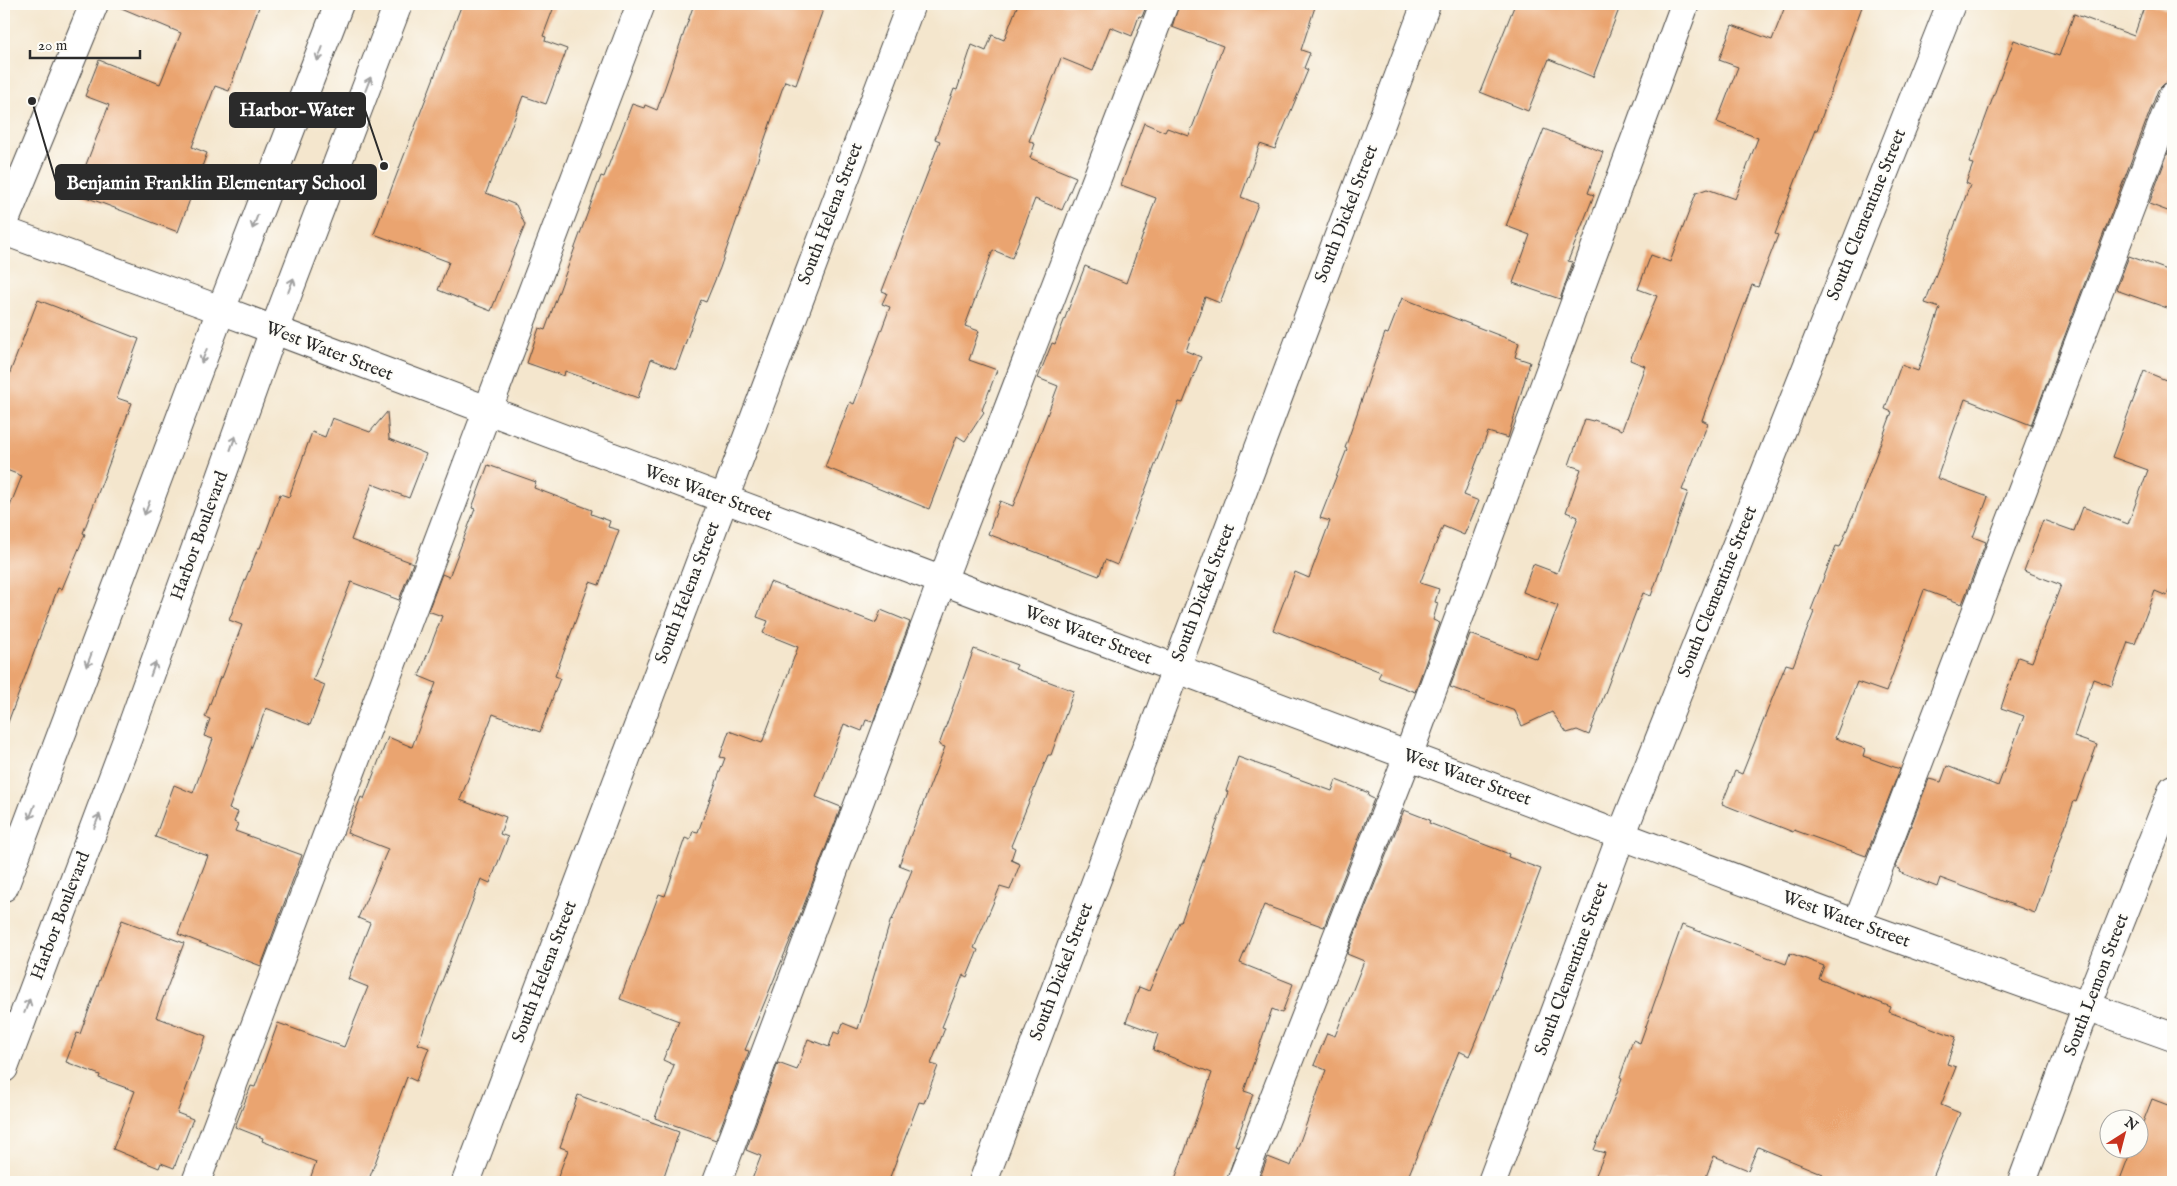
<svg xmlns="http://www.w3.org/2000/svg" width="2177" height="1186" font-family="'IM FELL English',serif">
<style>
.building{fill:#eaa470}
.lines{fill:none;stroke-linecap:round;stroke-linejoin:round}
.minor-casing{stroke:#494743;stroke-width:30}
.major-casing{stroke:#494743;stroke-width:30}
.minor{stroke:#fff;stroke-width:28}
.major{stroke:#fff;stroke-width:28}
.oneway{stroke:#a0a0a0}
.labels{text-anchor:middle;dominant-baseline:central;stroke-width:4;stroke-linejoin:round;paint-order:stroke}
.street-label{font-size:18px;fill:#2b2b2b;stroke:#fdfcf7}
.leader{fill:none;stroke:#2b2b2b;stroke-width:2}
.callout-dot{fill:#2b2b2b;stroke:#fdfcf7;stroke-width:2}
.callout{fill:#2b2b2b;stroke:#2b2b2b;stroke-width:2}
.callout-label{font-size:19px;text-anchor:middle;font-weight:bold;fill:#fff}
</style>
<rect width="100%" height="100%" fill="#fdfcf7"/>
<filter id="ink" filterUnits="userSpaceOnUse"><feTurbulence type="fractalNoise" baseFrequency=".02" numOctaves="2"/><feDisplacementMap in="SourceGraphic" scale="10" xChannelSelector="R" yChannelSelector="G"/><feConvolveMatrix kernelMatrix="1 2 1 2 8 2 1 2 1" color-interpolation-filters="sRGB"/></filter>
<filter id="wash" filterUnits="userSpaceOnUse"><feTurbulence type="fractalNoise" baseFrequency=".0096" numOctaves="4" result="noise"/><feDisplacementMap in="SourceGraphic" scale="20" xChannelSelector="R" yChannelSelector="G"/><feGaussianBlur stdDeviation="1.12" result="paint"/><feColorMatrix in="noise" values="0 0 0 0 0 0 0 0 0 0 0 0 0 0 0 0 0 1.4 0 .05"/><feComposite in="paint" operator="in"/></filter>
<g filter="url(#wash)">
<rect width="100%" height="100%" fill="#f4e6cd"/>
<g id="blocks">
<g class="building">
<path d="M112,4H260L229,91L215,86L192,147L207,153L178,232L75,193L109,105L85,96L99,60L160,84L181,33Z"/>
<path d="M462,4H555L543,36L546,37L545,41L567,49L546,104L523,96L486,193L516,205L525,225L491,311L438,290L449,262L374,234Z"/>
<path d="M694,4H825L796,85L785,81L720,268L706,302L701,300L676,369L651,359L638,398L565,371L564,376L527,363L539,328L545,330L601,176L604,177L632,104L644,108L645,105L657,110Z"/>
<path d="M1018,4H1147L1142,17L1139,16L1132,36L1110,27L1093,71L1061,58L1029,141L1035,144L1030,158L1076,177L1062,210L1035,199L1012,258L993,250L965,326L979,331L969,360L997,370L982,410L984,412L965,441L957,436L929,509L825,467L850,402L854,404L890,307L882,304L887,293L882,291L940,141L935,139L954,89L957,90L972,45L986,51L992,35L1004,40Z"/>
<path d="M1179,4H1316L1301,50L1310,53L1304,68L1308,70L1275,149L1260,144L1241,197L1258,204L1220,303L1205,297L1186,351L1201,357L1183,403L1179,402L1117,565L1105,560L1099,576L988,534L1000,501L1013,506L1058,386L1038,378L1052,343L1055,344L1085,266L1126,283L1156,198L1121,185L1144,123L1165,132L1167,128L1189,136L1223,46L1172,27Z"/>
<path d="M1515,4H1621L1593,77L1549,59L1528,111L1480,92Z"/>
<path d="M1786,4H1863L1817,130H1815L1775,234L1778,235L1758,287L1752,285L1702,420L1708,423L1682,490L1688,492L1651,596L1643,593L1589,735L1577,730L1567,733L1552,712L1522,726L1515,711L1450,687L1470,634L1537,659L1558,606L1523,592L1533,564L1557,573L1578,517L1566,512L1581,469L1569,465L1585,419L1593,421L1594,420L1622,430L1645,366L1630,360L1657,296L1638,289L1651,255L1670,262L1696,193L1707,189L1735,199L1758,138L1717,122L1738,67L1719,60L1732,25L1772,40Z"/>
<path d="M2145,4H2152L2173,12V81L2164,84L2158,90L2031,425L1965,399L1937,478L1988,497L1973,537L1986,542L1962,604L1924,590L1886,692L1857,682L1835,738L1865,749L1863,756L1900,769L1866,856L1794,830L1793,832L1722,804L1735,771L1742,774L1786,664L1793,666L1814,612L1811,610L1836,546L1840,547L1852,517H1853L1892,412L1885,409L1901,365L1918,371L1940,308L1925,303L1970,185L1966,183L1973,164L1969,163L2014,40L2059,56L2074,14L2134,36Z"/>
<path d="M1544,129L1603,152L1588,193L1594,195L1568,261L1573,262L1560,299L1513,283L1530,235L1506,226Z"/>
<path d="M2173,139V213L2149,204Z"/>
<path d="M2129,256L2173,272V310L2116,290Z"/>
<path d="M1402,298L1519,343L1515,357L1530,362L1508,438L1488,432L1464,495L1479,501L1464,535L1443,526L1420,583L1439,589L1435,602L1438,603L1433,620L1440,623L1415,692L1378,678L1381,672L1273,630L1295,572L1309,578L1330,521L1320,518L1347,449L1345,448L1385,333L1388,334Z"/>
<path d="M38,300L139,339L117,398L132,403L83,533L85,534L62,589L58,588L7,725H4V521L22,476L4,469V388Z"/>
<path d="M2144,371L2173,383V580L2167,596L2155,591L2135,644L2128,642L2112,686L2093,679L2074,737L2097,745L2076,802L2074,801L2035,913L1940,878L1937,887L1899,872L1900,869L1895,867L1929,779L1941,782L1947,766L1998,786L2024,716L2001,708L2018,657L2032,662L2061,585L2024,571L2043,520L2074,531L2083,507L2128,524L2148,470L2112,457Z"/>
<path d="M387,412L389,439L426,454L409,498L372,484L351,540L413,563L399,600L351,582L313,680L325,685L310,725L266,708L229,809L238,812L234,822L238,824L235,831L302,855L261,966L178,934L208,856L155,837L174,785L193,793L213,739L204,736L210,719L205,717L220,677L222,678L242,625L229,620L258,548H260L280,494L289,497L312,432L325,437L332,418L370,432Z"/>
<path d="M488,465L536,482L534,488L592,510L591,514L610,521L608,527L619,530L599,585L590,582L555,676L560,678L540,732L493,714L460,800L506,817L500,834L508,837L490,883L481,879L418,1044L429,1048L416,1081L407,1077L368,1182H309L316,1162L262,1141L263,1138L235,1127L251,1086L255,1087L278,1023L344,1047L368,987L348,979L370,923L358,918L388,849L347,833L361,797L364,799L388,737L412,747L436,683L419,676L442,616L428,611L442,574L449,577L475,509L472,508Z"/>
<path d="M770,582L876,623L881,610L910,622L873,722L866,720L862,731L844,724L816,797L841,807L796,926L745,1050L749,1051L716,1140L655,1118L674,1065L663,1060L679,1021L620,999L659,894L665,896L685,838L690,840L693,831L698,832L725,758L720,757L729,731L762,743L798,647L763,633L768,621L757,617Z"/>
<path d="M974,649L1017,665L1015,669L1074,691L1051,755H1048L1011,846L1015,848L1011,860L1020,864L1010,890L1000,887L974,948L978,950L967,977L963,975L942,1027L945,1028L931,1064L938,1066L924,1103L919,1102L888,1182H751L761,1156L746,1150L778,1063L797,1070L808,1039L829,1047L834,1032L839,1034L843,1023L858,1029L891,919L892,920L912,870L899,865L945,747L939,745Z"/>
<path d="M1238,757L1332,791L1336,780L1369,793L1368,796L1374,799L1324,927L1264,905L1240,963L1293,984L1282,1013L1272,1009L1244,1091L1253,1094L1235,1145L1238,1146L1226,1182H1174L1212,1073L1153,1050L1158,1034L1126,1022L1139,987L1149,991L1179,922H1181L1228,792L1226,791Z"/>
<path d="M1404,810L1430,820L1429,823L1509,854L1508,857L1541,869L1485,1018L1469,1056L1459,1051L1406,1182H1258L1268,1157L1291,1166L1326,1070L1314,1065L1327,1033L1335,1036L1364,961L1347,954Z"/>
<path d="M122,920L184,943L156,1017L206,1036L177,1113L193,1119L174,1168L161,1163L159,1168L113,1149L135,1091L99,1078L100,1075L66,1062L77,1033L80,1034Z"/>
<path d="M1682,925L1786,964L1790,953L1824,966L1819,979L1891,1007L1889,1012L1956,1037L1947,1064L1956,1067L1941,1105L1960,1113L1931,1182H1820L1823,1174L1758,1147L1748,1170L1714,1156L1704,1182H1593L1605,1153L1594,1150L1622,1078L1620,1077L1633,1040L1640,1043Z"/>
<path d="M578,1095L679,1132L662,1182H556L568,1150L560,1147Z"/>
<path d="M2152,1099L2173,1107V1182H2119L2132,1148H2140V1130Z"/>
</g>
</g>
</g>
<g filter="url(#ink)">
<use href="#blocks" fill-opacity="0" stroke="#494743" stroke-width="1"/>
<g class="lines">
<defs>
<g id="minor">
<path d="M4,223L94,4"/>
<path d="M4,231L221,310L1857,924L2173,1037"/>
<path d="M1857,924L2173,96"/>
<path d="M196,1182L641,4"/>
<path d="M466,1182L911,4"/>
<path d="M717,1182L942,581L1164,4"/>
<path d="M983,1182L1426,4"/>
<path d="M1241,1182L1408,756L1685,4"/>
<path d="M1492,1182L1621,836L1951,4"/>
<path d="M2022,1182L2087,1006L2173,789"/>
</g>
<g id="major">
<path d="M4,887L221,310L339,4"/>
<path d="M4,1068L128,737L274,330L398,4"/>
</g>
</defs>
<use href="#minor" class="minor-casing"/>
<use href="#major" class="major-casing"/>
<use href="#minor" class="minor"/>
<use href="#major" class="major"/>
</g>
<defs><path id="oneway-shaft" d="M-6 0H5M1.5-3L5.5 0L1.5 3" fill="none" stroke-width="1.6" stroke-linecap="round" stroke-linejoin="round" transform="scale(1.25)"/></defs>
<g class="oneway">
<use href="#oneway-shaft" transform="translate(320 54) rotate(111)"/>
<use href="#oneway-shaft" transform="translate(368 84) rotate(-69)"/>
<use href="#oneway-shaft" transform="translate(255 222) rotate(111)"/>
<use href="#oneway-shaft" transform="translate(291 285) rotate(-69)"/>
<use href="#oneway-shaft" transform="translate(204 356) rotate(111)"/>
<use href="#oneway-shaft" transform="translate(233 443) rotate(-70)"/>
<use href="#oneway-shaft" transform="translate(147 508) rotate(111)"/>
<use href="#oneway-shaft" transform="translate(89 660) rotate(111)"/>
<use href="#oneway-shaft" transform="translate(153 669) rotate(-70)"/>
<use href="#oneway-shaft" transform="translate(32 812) rotate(111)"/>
<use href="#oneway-shaft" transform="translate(97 821) rotate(-69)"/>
<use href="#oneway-shaft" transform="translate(27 1006) rotate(-69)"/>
</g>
</g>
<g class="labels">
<g class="street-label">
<text transform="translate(831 214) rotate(-69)">South Helena Street</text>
<text transform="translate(1347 214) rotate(-69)">South Dickel Street</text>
<text transform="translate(1867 215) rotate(-68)">South Clementine Street</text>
<text transform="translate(329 352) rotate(21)">West Water Street</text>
<text transform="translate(708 494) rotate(20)">West Water Street</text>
<text transform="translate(200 536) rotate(-70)">Harbor Boulevard</text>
<text transform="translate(1718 592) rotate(-68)">South Clementine Street</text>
<text transform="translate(688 593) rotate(-69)">South Helena Street</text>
<text transform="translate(1204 593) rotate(-69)">South Dickel Street</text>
<text transform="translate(1088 636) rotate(21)">West Water Street</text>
<text transform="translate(1467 778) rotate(20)">West Water Street</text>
<text transform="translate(61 916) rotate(-69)">Harbor Boulevard</text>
<text transform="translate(1846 920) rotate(20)">West Water Street</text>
<text transform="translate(1572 969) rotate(-70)">South Clementine Street</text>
<text transform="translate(545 972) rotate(-69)">South Helena Street</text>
<text transform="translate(1062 972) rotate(-69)">South Dickel Street</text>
<text transform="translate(2097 985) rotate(-69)">South Lemon Street</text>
</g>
</g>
<path class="leader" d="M384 166L365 110M32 101L56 182"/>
<g class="callout-dot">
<circle cx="384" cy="166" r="5"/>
<circle cx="32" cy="101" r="5"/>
</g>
<g class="callout">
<rect x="230" y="93" width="135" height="34" rx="5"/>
<rect x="56" y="165" width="320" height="34" rx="5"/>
</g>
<g class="callout-label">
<text x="297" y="116">Harbor-Water</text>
<text x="216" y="189">Benjamin Franklin Elementary School</text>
</g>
<rect width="2177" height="1186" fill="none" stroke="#fdfcf7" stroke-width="20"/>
<g transform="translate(2124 1134) rotate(36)"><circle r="24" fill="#fdfcf7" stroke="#a9a8a5"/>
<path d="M0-4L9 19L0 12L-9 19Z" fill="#c8321e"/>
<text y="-8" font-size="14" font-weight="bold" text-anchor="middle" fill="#2b2b2b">N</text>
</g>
<path d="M30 50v8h110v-8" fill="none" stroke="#2b2b2b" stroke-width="2.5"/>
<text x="38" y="50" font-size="15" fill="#2b2b2b" stroke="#fdfcf7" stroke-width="4" paint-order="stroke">20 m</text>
</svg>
